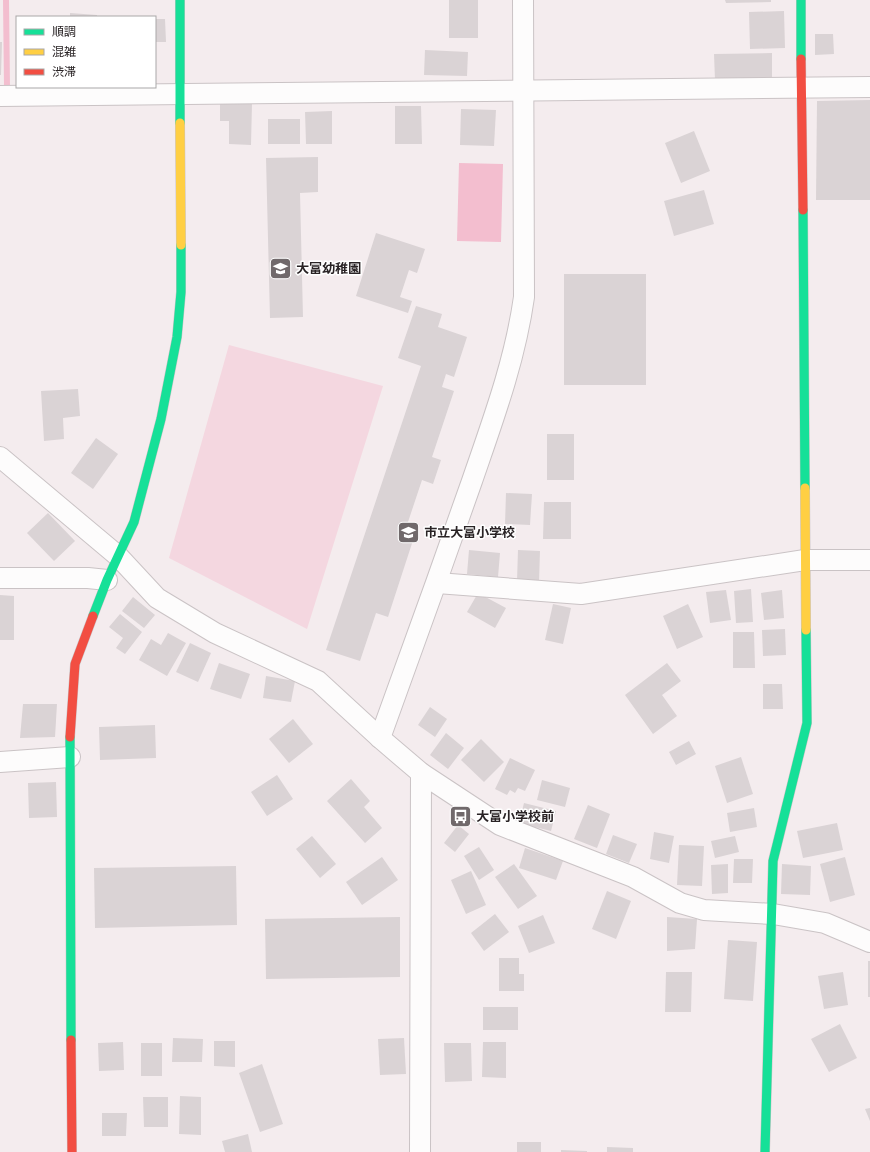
<svg xmlns="http://www.w3.org/2000/svg" width="870" height="1152" font-family="Karla,'Noto Sans JP',sans-serif">
<style>
.green{fill:#f4d7e0}
.water{fill:#f3becf}
.lines{fill:none;stroke-linecap:round;stroke-linejoin:round}
.stream{stroke:#f3becf;stroke-width:6}
.building{fill:#dad3d5}
.street-casing{stroke:#cac3c5;stroke-width:22}
.fast-casing{stroke:#cac3c5;stroke-width:10}
.slow-casing{stroke:#cac3c5;stroke-width:10}
.jam-casing{stroke:#cac3c5;stroke-width:10}
.street{stroke:#fdfcfc;stroke-width:20}
.fast{stroke:#16e098;stroke-width:9}
.slow{stroke:#ffcf43;stroke-width:9}
.jam{stroke:#f24e42;stroke-width:9}
.labels{text-anchor:middle;dominant-baseline:central;stroke-width:3;stroke-linejoin:round;paint-order:stroke}
.poi-label{font-size:13px;font-weight:bold;fill:#292325;stroke:#fff;text-anchor:start}
</style>
<rect width="100%" height="100%" fill="#f4ecee"/>
<path class="green" d="M229,345L383,386L307,629L169,558Z"/>
<path class="water" d="M459,163L503,164L501,242L457,241Z"/>
<g class="lines">
<path class="stream" d="M6,0L7,87"/>
</g>
<g class="building">
<rect x="449" y="0" width="29" height="38"/>
<path d="M725,0H771V2L726,3Z"/>
<path d="M784,11L785,48L750,49L749,12Z"/>
<path d="M70,13L97,15V17H70Z"/>
<path d="M155,19H165L166,42H155Z"/>
<path d="M815,34H833L834,54L815,55Z"/>
<path d="M0,42H2L1,75H0Z"/>
<path d="M425,50L468,52L467,76L424,75Z"/>
<path d="M772,53V78L715,80L714,54Z"/>
<path d="M870,100V200H816L817,101Z"/>
<path d="M220,102L252,103L251,145L229,144V121H220Z"/>
<path d="M395,106H421L422,144H395Z"/>
<path d="M461,109L496,110L494,146L460,145Z"/>
<path d="M332,111V144H306L305,112Z"/>
<rect x="268" y="119" width="32" height="25"/>
<path d="M694,131L710,171L681,183L665,143Z"/>
<path d="M318,157V192L300,193L303,317L270,318L266,158Z"/>
<path d="M704,190L714,224L674,236L664,201Z"/>
<path d="M376,233L425,249L417,273L409,270L400,297L412,301L408,313L356,296Z"/>
<rect x="564" y="274" width="82" height="111"/>
<path d="M416,306L442,314L438,327L467,337L454,377L446,374L442,387L454,391L432,457L441,460L433,484L422,480L407,525L417,528L388,617L376,613L360,661L326,650L421,366L398,358Z"/>
<path d="M78,389L80,416L63,418L64,439L44,441L41,391Z"/>
<rect x="547" y="434" width="27" height="46"/>
<path d="M96,438L118,454L93,489L71,473Z"/>
<path d="M506,493L532,494L530,525L505,524Z"/>
<path d="M544,502H571V539H543Z"/>
<path d="M48,513L75,541L54,561L27,533Z"/>
<path d="M469,550L500,553L498,577L467,574Z"/>
<path d="M518,550L540,551L539,582L517,581Z"/>
<path d="M751,589L753,622L736,623L734,591Z"/>
<path d="M726,590L731,620L710,623L706,592Z"/>
<path d="M782,590L784,618L764,620L761,593Z"/>
<path d="M478,593L506,608L495,628L467,612Z"/>
<path d="M0,595L14,596V640H0Z"/>
<path d="M133,597L155,615L144,628L122,611Z"/>
<path d="M553,604L571,608L563,644L545,640Z"/>
<path d="M688,604L703,637L677,649L663,616Z"/>
<path d="M120,614L142,632L125,654L116,648L123,638L109,627Z"/>
<path d="M785,629L786,655L763,656L762,630Z"/>
<path d="M733,632H754L755,668H733Z"/>
<path d="M168,633L186,643L167,676L139,660L151,639L161,645Z"/>
<path d="M190,643L211,653L198,682L176,672Z"/>
<path d="M219,663L250,674L241,699L210,689Z"/>
<path d="M667,663L681,681L662,695L677,716L653,734L625,695Z"/>
<path d="M266,676L295,681L291,702L263,698Z"/>
<path d="M763,684H782L783,709H763Z"/>
<path d="M23,704H57L55,737L20,738Z"/>
<path d="M430,707L447,719L435,737L418,725Z"/>
<path d="M293,719L313,744L289,763L269,739Z"/>
<path d="M155,725L156,758L100,760L99,727Z"/>
<path d="M446,733L464,748L448,769L430,755Z"/>
<path d="M481,739L504,762L484,782L461,760Z"/>
<path d="M689,741L696,754L676,765L669,752Z"/>
<path d="M741,757L753,794L727,803L715,766Z"/>
<path d="M510,758L535,770L525,791L518,788L515,793L510,790L507,795L495,789Z"/>
<path d="M277,775L293,799L267,816L251,792Z"/>
<path d="M351,779L370,801L364,807L382,828L365,843L327,801Z"/>
<path d="M542,780L570,788L565,807L537,800Z"/>
<path d="M56,782L57,817L29,818L28,783Z"/>
<path d="M524,803L556,811L551,831L519,823Z"/>
<path d="M588,805L610,814L597,848L574,839Z"/>
<path d="M754,808L757,827L730,832L727,813Z"/>
<path d="M837,823L843,850L803,858L797,831Z"/>
<path d="M458,825L469,834L455,852L444,843Z"/>
<path d="M654,832L674,836L669,863L650,859Z"/>
<path d="M613,835L637,844L629,863L606,854Z"/>
<path d="M312,836L336,864L320,878L296,849Z"/>
<path d="M735,836L739,852L715,858L711,841Z"/>
<path d="M679,845L704,846L702,886L677,885Z"/>
<path d="M479,847L494,870L479,880L464,856Z"/>
<path d="M525,848L563,861L556,880L519,868Z"/>
<path d="M382,857L398,880L362,905L346,882Z"/>
<path d="M845,857L855,895L830,902L820,864Z"/>
<path d="M734,859H753L752,883H733Z"/>
<path d="M514,864L537,896L518,909L495,877Z"/>
<path d="M728,864V893L712,894L711,865Z"/>
<path d="M782,864L811,866L810,895L781,894Z"/>
<path d="M236,866L237,925L95,928L94,868Z"/>
<path d="M471,871L486,905L466,914L451,880Z"/>
<path d="M607,891L631,901L616,939L592,929Z"/>
<path d="M495,914L509,932L484,951L471,933Z"/>
<path d="M543,915L555,943L529,953L518,926Z"/>
<path d="M400,917V977L266,979L265,919Z"/>
<path d="M667,917L697,919L695,949L667,951Z"/>
<path d="M728,940L757,942L753,1001L724,999Z"/>
<path d="M499,958H519V974H524V991H499Z"/>
<rect x="868" y="961" width="2" height="36"/>
<path d="M666,972H692L691,1012H665Z"/>
<path d="M843,972L848,1005L824,1009L818,976Z"/>
<rect x="483" y="1007" width="35" height="23"/>
<path d="M840,1024L857,1058L829,1072L811,1039Z"/>
<path d="M173,1038L203,1039L202,1062H172Z"/>
<path d="M404,1038L406,1074L380,1075L378,1039Z"/>
<path d="M214,1041H235V1067L214,1066Z"/>
<path d="M123,1042L124,1070L99,1071L98,1043Z"/>
<path d="M483,1042H506V1078L482,1077Z"/>
<rect x="141" y="1043" width="21" height="33"/>
<path d="M444,1043H471L472,1081L445,1082Z"/>
<path d="M262,1064L283,1124L260,1132L239,1073Z"/>
<path d="M180,1096L201,1097V1135L179,1134Z"/>
<path d="M143,1097H168V1127H144Z"/>
<path d="M870,1108V1121L865,1109Z"/>
<path d="M102,1113H127L126,1136H102Z"/>
<path d="M248,1134L252,1152H225L222,1141Z"/>
<rect x="517" y="1142" width="24" height="10"/>
<path d="M607,1147L633,1148V1152H607Z"/>
<path d="M561,1150L587,1151V1152H561Z"/>
</g>
<g class="lines">
<defs>
<g id="street">
<path d="M0,96L870,87"/>
<path d="M0,457L118,556L157,598L215,633L318,681L380,738L421,773L500,825L633,877L680,903L704,910L773,914L825,923L870,942"/>
<path d="M0,578H88L107,580"/>
<path d="M437,583L581,594L805,560H870"/>
<path d="M380,738C411,652 442,567 472,481C493,420 515,361 524,297L523,0"/>
<path d="M0,762L70,757"/>
<path d="M420,1152L421,773"/>
</g>
<g id="fast">
<path d="M180,0V123"/>
<path d="M801,0V59"/>
<path d="M803,210L805,488"/>
<path d="M93,616L107,580L134,522L161,419L177,337L181,292V245"/>
<path d="M70,737L71,1040"/>
<path d="M765,1152L773,861L807,723L806,630"/>
</g>
<g id="slow">
<path d="M180,123L181,245"/>
<path d="M805,488L806,630"/>
</g>
<g id="jam">
<path d="M801,59L803,210"/>
<path d="M70,737L75,664L93,616"/>
<path d="M71,1040L72,1152"/>
</g>
</defs>
<use href="#street" class="street-casing"/>
<use href="#fast" class="fast-casing"/>
<use href="#slow" class="slow-casing"/>
<use href="#jam" class="jam-casing"/>
<use href="#street" class="street"/>
<use href="#fast" class="fast"/>
<use href="#slow" class="slow"/>
<use href="#jam" class="jam"/>
</g>
<defs>
<symbol id="school-square" viewBox="-11 -11 22 22"><rect x="-9" y="-9" width="18" height="18" rx="4" fill="#70696b" stroke="#fff"/><path d="M0-5L7-2L0 1L-7-2ZM-4 1L0 2.5L4 1V4Q0 6-4 4Z" fill="#fff"/></symbol>
<symbol id="bus-square" viewBox="-11 -11 22 22"><rect x="-9" y="-9" width="18" height="18" rx="4" fill="#70696b" stroke="#fff"/><path d="M-5-6H5V4H4V6H2V4H-2V6H-4V4H-5ZM-3.5-4V0h7V-4ZM-3.5 1.2v1.5H-2V1.2ZM2 1.2v1.5H3.5V1.2Z" fill="#fff"/></symbol>
</defs>
<g fill-rule="evenodd">
<use href="#school-square" x="268" y="256" width="25" height="25"/>
<use href="#school-square" x="396" y="520" width="25" height="25"/>
<use href="#bus-square" x="448" y="804" width="25" height="25"/>
</g>
<g class="labels">
<g class="poi-label">
<text x="296" y="268">大富幼稚園</text>
<text x="424" y="532">市立大富小学校</text>
<text x="476" y="816">大富小学校前</text>
</g>
</g>
<rect x="16" y="16" width="140" height="72" fill="#ffffff" stroke="#a9a7a8"/>
<rect x="24" y="29" width="20" height="6" fill="#16e098" stroke="#a9a7a8"/>
<text x="52" y="36" font-size="12" fill="#292325">順調</text>
<rect x="24" y="49" width="20" height="6" fill="#ffcf43" stroke="#a9a7a8"/>
<text x="52" y="56" font-size="12" fill="#292325">混雑</text>
<rect x="24" y="69" width="20" height="6" fill="#f24e42" stroke="#a9a7a8"/>
<text x="52" y="76" font-size="12" fill="#292325">渋滞</text>
</svg>
